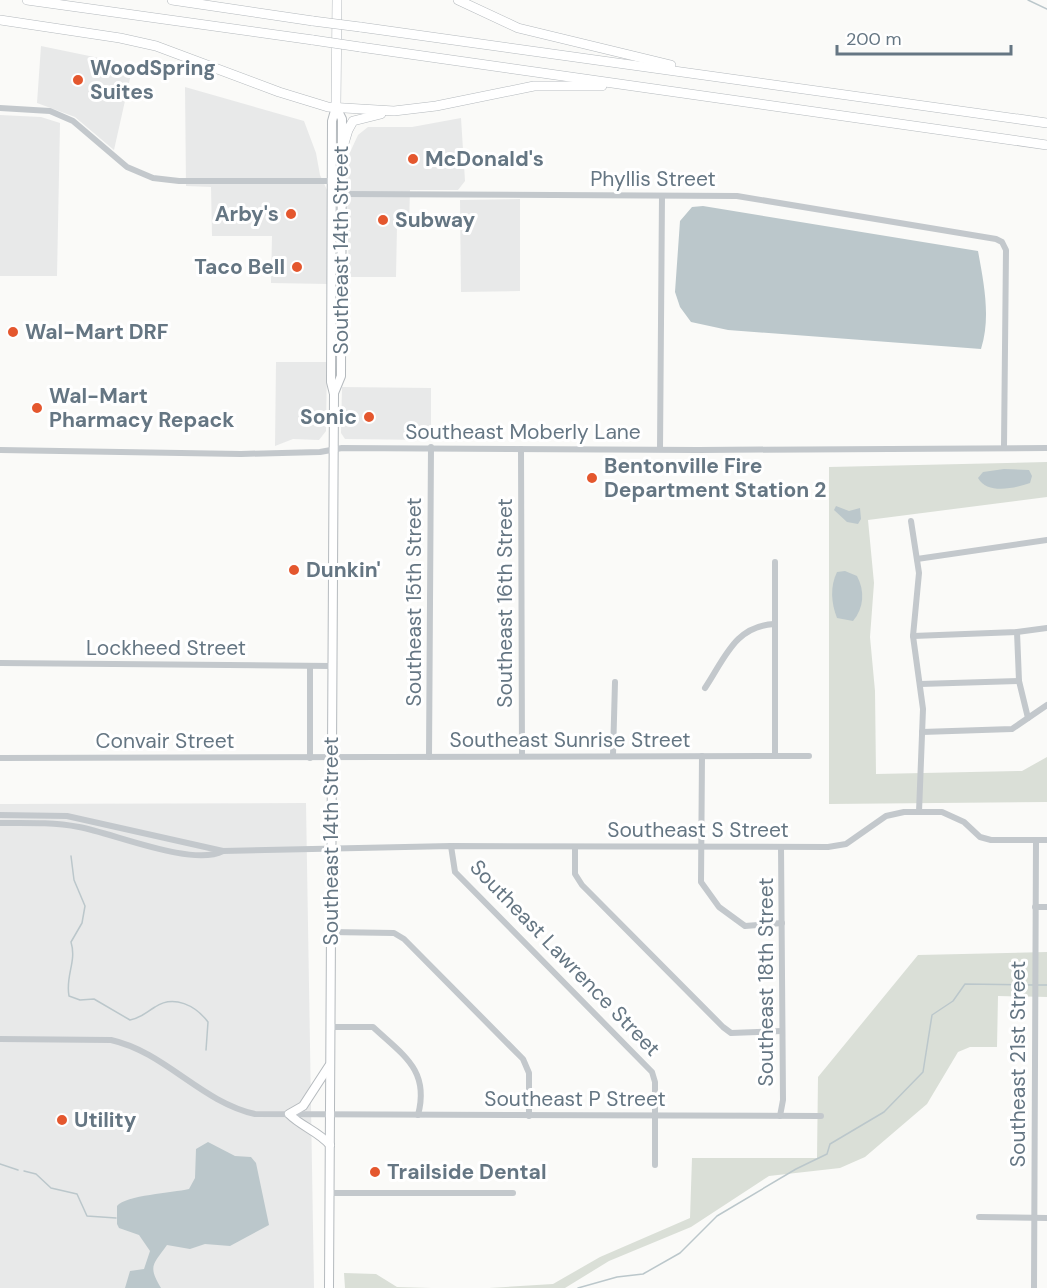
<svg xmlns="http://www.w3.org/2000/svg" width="1047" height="1288" font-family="'DM Sans',sans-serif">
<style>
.built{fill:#e8e9e9}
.green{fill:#dadfd7}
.water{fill:#bbc7cb}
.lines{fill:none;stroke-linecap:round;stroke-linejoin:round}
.stream{stroke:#bbc7cb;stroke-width:1.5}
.major-casing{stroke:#b5babe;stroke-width:10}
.highway-casing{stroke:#b4b9bd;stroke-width:10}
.minor{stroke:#c3c8cc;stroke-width:6}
.major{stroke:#fff;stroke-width:8}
.highway{stroke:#fff;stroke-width:9}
.highway-bridge-casing{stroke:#b4b9bd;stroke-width:10;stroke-linecap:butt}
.highway-bridge{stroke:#fff;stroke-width:9}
.poi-dot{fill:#e4572e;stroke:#fff;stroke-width:2}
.labels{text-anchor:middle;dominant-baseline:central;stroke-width:6;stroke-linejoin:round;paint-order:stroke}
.poi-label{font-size:21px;font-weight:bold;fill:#657683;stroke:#fff;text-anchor:start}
.street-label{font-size:21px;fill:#657683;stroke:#fff}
</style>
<rect width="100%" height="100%" fill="#fafaf8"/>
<g class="built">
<path d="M41,46L133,65L114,150L75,117L37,103Z"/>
<path d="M185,87L304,121L316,153L320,175L328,192V284L271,283L272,236H212L211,187L186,186Z"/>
<path d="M0,115L41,117L60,123L57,276H0Z"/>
<path d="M461,118L465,181L458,190H410L409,226H397L396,277H349L346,161L358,135L368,127H412Z"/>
<path d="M520,199V291L461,292L460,200Z"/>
<path d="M276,362H327L326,431L319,440L293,439L275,446Z"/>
<path d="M342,387L431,388V440L345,439L341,433Z"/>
<path d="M306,803L314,1288H0V804Z"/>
</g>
<g class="green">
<path d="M1047,462V497L868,520L874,583L870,637L875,691L876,774L1022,771L1047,757V802L829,804V467Z"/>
<path d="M1047,952V997L998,996L997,1047H970L958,1052L927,1104L865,1157L840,1168L769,1176L691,1227L609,1261L565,1288H489L553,1284L600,1257L690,1218L692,1158H817L818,1077L918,955Z"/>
<path d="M344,1273L376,1274L397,1287L432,1288H345Z"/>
</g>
<g class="water">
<path d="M703,206L978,251C984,284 991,317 981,349L728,330L691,322L680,307L675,292L680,221L692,207Z"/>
<path d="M1004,469L1029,470L1032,476L1030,483C1016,488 987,495 978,478L983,472Z"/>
<path d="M836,506L849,511L860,508L861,519L858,524L847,522L834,510Z"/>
<path d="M845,571L857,576C865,591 864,608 853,621L837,618C831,603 830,586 837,572Z"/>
<path d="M208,1142L235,1156L251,1157L256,1163L269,1225L230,1246L205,1244L190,1249L167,1245C154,1264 147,1265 161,1288H125L130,1271L144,1269L150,1251L139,1235L119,1228L117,1224V1206C126,1195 172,1193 189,1189L195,1178L196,1149Z"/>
</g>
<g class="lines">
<g class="stream">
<path d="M1028,0L1047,9"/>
<path d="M71,856L74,880L85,906L82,923L71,942C77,962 65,976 69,996L80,1000L94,999L130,1020C141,1018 145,1013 155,1007C174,994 196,1006 208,1022L206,1050"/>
<path d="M1038,985H1047"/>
<path d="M0,1164L18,1170"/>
<path d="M24,1171L36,1174L51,1188L77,1194L87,1216L116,1218"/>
<path d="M578,1288L617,1277L643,1274L680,1253L717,1216L796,1169L827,1154L830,1144L884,1112L923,1072L932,1015L953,1001L965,984L1033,985"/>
</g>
<defs>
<g id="major">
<path d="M334,393L341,376L342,119L336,107"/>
<path d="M329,1066L303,1106L289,1114C302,1127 318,1131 330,1145"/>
<path d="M329,1288L334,394L331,382L332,121L336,107"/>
</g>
<g id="highway">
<path d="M27,0L313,40"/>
<path d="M172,0L313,21"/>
<path d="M458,0L518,28L671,65"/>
<path d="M0,20L120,38L156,46L279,92L328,107L394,111L436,106L534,86H602"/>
<path d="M360,27L1047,123"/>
<path d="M360,47L1047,145"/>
<path d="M336,107L337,0"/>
<path d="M342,150L348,130L353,121L381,114"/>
</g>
</defs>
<use href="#major" class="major-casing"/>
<use href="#highway" class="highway-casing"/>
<g class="minor">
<path d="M0,108L50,111L73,121L127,167L153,178L179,181H335"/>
<path d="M342,194L737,196L996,239L1002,242L1006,250L1004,447"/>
<path d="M521,449L522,756"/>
<path d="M660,449L662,196"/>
<path d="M0,450L241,454L320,452L342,448L698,450L1047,448"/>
<path d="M911,521L919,573L913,636L923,709L919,812"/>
<path d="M917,559L1047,540"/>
<path d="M775,562V756"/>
<path d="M1017,632L1019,681L1028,718"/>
<path d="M913,636L1017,632L1047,628"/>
<path d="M0,663L331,666"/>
<path d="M920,684L1019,681"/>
<path d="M705,688C725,658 735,626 774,624"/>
<path d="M922,732L1012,729L1047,705"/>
<path d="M613,755L615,682"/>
<path d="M702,756L701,882L719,907L745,926L782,923"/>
<path d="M429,757L431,447"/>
<path d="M0,758L809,756"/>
<path d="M310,758V666"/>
<path d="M0,815L67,816L223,851"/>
<path d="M0,823C26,823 52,822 79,827C113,833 192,867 223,851L451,846L828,847L846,844L886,816L904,812H942L964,822L980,837L991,840H1047"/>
<path d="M451,846L455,872L652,1072L655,1082V1165"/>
<path d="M575,847V874L582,885L723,1027L731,1033L782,1031"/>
<path d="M1035,907H1047"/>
<path d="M330,932L394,933L404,939L523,1059L529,1073V1116"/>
<path d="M330,1027H373C403,1055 430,1070 418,1115"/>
<path d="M0,1039L111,1040C165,1052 201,1102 255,1114L821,1116"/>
<path d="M780,1116L783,1100L781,847"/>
<path d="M330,1193H513"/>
<path d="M979,1217L1047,1218"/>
<path d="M1034,1288L1036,840"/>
</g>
<use href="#major" class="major"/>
<use href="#highway" class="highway"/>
<defs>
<g id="highway-bridge">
<path d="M313,21L360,27"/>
<path d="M313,40L360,47"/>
</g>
</defs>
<use href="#highway-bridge" class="highway-bridge-casing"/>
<use href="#highway-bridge" class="highway-bridge"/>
</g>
<g class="poi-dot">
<circle cx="78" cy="80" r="6"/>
<circle cx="413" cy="159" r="6"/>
<circle cx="291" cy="214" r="6"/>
<circle cx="383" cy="220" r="6"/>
<circle cx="297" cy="267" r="6"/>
<circle cx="13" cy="332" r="6"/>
<circle cx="37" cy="408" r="6"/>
<circle cx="369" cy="417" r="6"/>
<circle cx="592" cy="478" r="6"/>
<circle cx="294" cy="570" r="6"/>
<circle cx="62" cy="1120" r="6"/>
<circle cx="375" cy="1172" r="6"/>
</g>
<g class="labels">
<g class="poi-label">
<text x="90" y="68">WoodSpring<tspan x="90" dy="24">Suites</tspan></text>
<text x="425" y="159">McDonald's</text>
<text x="279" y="214" text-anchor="end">Arby's</text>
<text x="395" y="220">Subway</text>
<text x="285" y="267" text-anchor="end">Taco Bell</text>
<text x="25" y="332">Wal-Mart DRF</text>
<text x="49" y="396">Wal-Mart<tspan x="49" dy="24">Pharmacy Repack</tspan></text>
<text x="357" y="417" text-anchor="end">Sonic</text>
<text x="604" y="466">Bentonville Fire<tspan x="604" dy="24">Department Station 2</tspan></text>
<text x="306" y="570">Dunkin'</text>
<text x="74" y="1120">Utility</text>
<text x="387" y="1172">Trailside Dental</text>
</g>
<g class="street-label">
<text x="653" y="179">Phyllis Street</text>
<text transform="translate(341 250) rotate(-90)">Southeast 14th Street</text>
<text x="523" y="432">Southeast Moberly Lane</text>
<text transform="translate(414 602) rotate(-90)">Southeast 15th Street</text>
<text transform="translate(505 603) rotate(-90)">Southeast 16th Street</text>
<text x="166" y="648">Lockheed Street</text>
<text x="570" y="740">Southeast Sunrise Street</text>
<text x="165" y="741">Convair Street</text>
<text x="698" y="830">Southeast S Street</text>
<text transform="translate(331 841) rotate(-90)">Southeast 14th Street</text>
<text transform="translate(565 958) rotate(46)">Southeast Lawrence Street</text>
<text transform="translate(766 982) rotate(-90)">Southeast 18th Street</text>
<text transform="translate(1018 1064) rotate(-90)">Southeast 21st Street</text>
<text x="575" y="1099">Southeast P Street</text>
</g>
</g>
<path d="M837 45v9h174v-9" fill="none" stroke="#657683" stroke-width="3"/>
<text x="846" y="45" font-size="18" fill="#657683" stroke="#ffffff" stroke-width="4.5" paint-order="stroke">200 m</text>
</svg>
